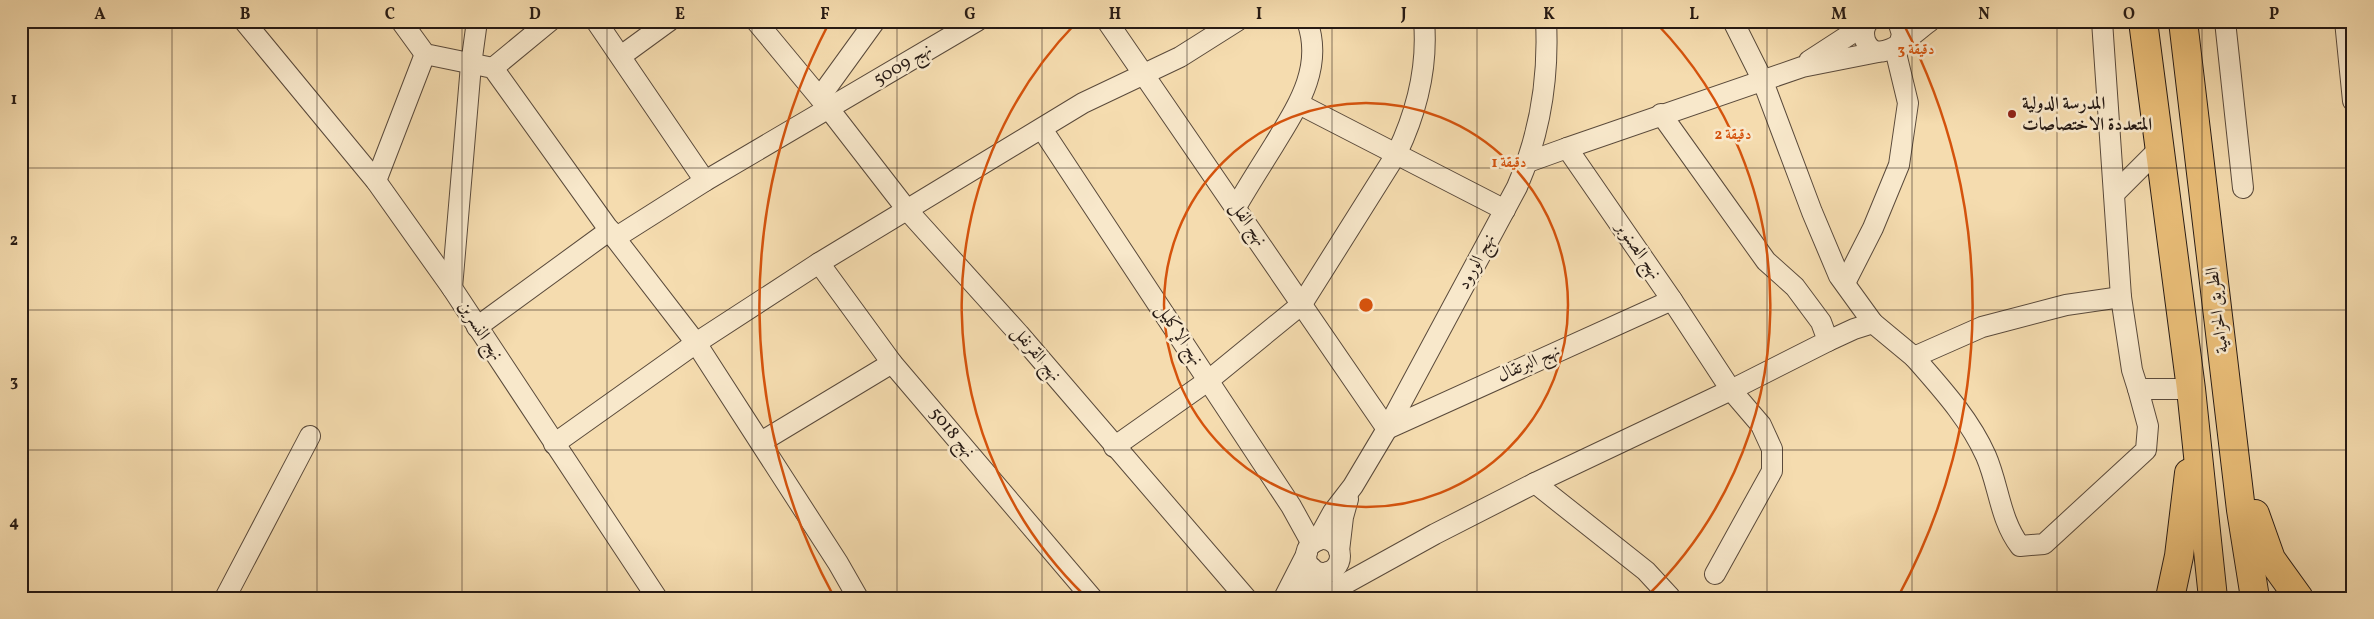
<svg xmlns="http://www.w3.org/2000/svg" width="2374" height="619" font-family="Vollkorn,Amiri,serif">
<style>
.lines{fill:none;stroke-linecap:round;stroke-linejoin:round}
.minor-casing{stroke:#5a4a3b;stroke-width:22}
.highway-casing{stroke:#261a14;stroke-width:30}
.minor{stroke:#f8e8cb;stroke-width:20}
.highway{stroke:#eabe78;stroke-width:28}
.grid{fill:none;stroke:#261a14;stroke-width:1;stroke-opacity:0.55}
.ring{fill:none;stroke:#d5530d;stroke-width:2.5}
.poi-dot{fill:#8f2418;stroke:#f8e8cb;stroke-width:2}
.labels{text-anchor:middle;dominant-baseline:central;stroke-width:5;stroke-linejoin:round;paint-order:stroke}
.street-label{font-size:18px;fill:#261a14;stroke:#f8e8cb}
.poi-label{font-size:18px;font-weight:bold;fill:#261a14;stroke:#f8e8cb;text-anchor:start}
.centre{fill:#d5530d;stroke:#f8e8cb;stroke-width:2.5}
.ring-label{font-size:15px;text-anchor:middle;font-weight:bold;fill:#d5530d;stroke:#f8e8cb;stroke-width:5;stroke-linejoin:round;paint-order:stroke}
.neatline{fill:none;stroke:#261a14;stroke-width:2}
.grid-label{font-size:16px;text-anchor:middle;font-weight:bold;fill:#261a14}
</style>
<rect width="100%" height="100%" fill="#f5dcaf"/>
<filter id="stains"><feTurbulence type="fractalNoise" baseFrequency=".004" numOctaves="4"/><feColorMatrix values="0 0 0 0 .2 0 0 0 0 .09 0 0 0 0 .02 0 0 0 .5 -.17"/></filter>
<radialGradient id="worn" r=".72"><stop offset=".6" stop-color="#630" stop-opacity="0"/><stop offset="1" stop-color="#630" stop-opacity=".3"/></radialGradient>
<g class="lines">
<defs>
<g id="minor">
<path d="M244,21L376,181L452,288L657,598"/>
<path d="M401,21L425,54L493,68L615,238L696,343L838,563L858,598"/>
<path d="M596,21L705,181"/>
<path d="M756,21L829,109L908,211L1019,334L1246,598"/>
<path d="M1107,21L1387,429"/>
<path d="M1733,21L1762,79L1812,212L1839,276L1873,323"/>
<path d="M1869,21C1864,26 1863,33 1865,40C1877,71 1916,31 1930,21"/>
<path d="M1898,21L1902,34L1900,42"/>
<path d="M2102,21L2121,297L2132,370L2138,389H2191"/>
<path d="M2225,21L2243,188"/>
<path d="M2345,21L2353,101"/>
<path d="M621,56L669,21"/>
<path d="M1809,61L1866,24"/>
<path d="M493,68L550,21"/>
<path d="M820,97L875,21"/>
<path d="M1299,104L1505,210"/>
<path d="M1042,129L1291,506L1312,544"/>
<path d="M1567,148L1802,67L1878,52"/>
<path d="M1528,162L1567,148L1672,300L1731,390L1761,425L1772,449V471L1715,574"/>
<path d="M376,181L425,54"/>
<path d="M2114,194L2159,149"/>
<path d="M1236,207C1248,186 1261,166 1274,145C1297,107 1324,68 1307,21"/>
<path d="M615,238L705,181L977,21"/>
<path d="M819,263L892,363L1092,598"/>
<path d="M1845,283L1873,228L1899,165L1908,103L1895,49"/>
<path d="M452,288L471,65L477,21"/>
<path d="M477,327L610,230"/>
<path d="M1828,341L1854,329L1873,323L1914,357L1982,327L2066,305L2121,297"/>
<path d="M1914,357C1941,388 1969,418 1986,456C1999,486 2000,520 2020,546L2044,544L2146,450L2148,426L2138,389"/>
<path d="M1387,429L1672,300"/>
<path d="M761,442L892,363"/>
<path d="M554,444L696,343L819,263L1083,103L1180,57L1237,21"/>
<path d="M1114,447L1209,380L1302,304L1397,153C1417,111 1428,68 1424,21"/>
<path d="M1535,483L1646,571L1670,597"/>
<circle cx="1323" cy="556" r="17"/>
<path d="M1317,541L1333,512L1353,486L1387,429L1517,187C1540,134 1549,79 1546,21"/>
<path d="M1339,551L1343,517L1348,499"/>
<path d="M1312,568L1330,598"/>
<path d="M1341,586L1435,534L1535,483L1731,390L1828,341L1821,322L1795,287L1766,261L1661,114"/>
<path d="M225,598L310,436"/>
<path d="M1284,598L1307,553"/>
<path d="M1291,598L1328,572"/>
</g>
<g id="highway">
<path d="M2143,21L2191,389L2213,598"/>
<path d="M2183,21L2241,510L2255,598"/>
<path d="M2255,514L2271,559L2299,598"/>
<path d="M2170,598L2179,556L2189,473"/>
</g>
</defs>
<use href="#minor" class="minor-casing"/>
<use href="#highway" class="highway-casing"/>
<use href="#minor" class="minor"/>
<use href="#highway" class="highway"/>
</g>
<path class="grid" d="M172,21V598M317,21V598M462,21V598M607,21V598M752,21V598M897,21V598M1042,21V598M1187,21V598M1332,21V598M1477,21V598M1622,21V598M1767,21V598M1912,21V598M2057,21V598M2202,21V598M21,168H2353M21,310H2353M21,450H2353"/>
<g class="ring">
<circle cx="1366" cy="305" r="202"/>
<path d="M1085 596A405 405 0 0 1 1075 24M1657 24A405 405 0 0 1 1647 596"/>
<path d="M833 595A607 607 0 0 1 828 25M1904 25A607 607 0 0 1 1899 595"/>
</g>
<circle class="poi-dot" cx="2012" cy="114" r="5"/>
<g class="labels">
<g class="street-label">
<text transform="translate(903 65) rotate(-31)">نهج 5009</text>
<text transform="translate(1248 224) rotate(55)">نهج الفل</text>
<text transform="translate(1638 251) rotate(55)">نهج الصنوبر</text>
<text transform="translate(1477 262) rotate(-62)">نهج الورود</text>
<text transform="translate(2218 310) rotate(-97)">الطريق الحزامية</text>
<text transform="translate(480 331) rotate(57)">نهج النسرين</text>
<text transform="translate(1179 335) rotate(56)">نهج الإكليل</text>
<text transform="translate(1036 354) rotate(50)">نهج القرنفل</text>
<text transform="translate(1529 364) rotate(-24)">نهج البرتقال</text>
<text transform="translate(952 433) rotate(50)">نهج 5018</text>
</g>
<g class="poi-label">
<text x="2022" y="104">المدرسة الدولية<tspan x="2022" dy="21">المتعددة الاختصاصات</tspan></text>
</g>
</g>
<circle cx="1366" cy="305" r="8" class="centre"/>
<g class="ring-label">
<text x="1916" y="54">3 دقيقة</text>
<text x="1733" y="139">2 دقيقة</text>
<text x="1509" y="167">1 دقيقة</text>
</g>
<rect width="2374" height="619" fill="none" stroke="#f5dcaf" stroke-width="55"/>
<rect x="28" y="28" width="2318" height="564" class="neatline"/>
<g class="grid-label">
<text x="100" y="19">A</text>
<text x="245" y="19">B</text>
<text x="390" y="19">C</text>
<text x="535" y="19">D</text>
<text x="680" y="19">E</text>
<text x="825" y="19">F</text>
<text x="970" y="19">G</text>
<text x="1115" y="19">H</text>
<text x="1259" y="19">I</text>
<text x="1404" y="19">J</text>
<text x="1549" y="19">K</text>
<text x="1694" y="19">L</text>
<text x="1839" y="19">M</text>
<text x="1984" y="19">N</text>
<text x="2129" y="19">O</text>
<text x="2274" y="19">P</text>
<text x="14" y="104">1</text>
<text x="14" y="245">2</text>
<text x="14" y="386">3</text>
<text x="14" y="527">4</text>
</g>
<rect width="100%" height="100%" filter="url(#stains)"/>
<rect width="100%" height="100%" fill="url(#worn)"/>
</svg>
